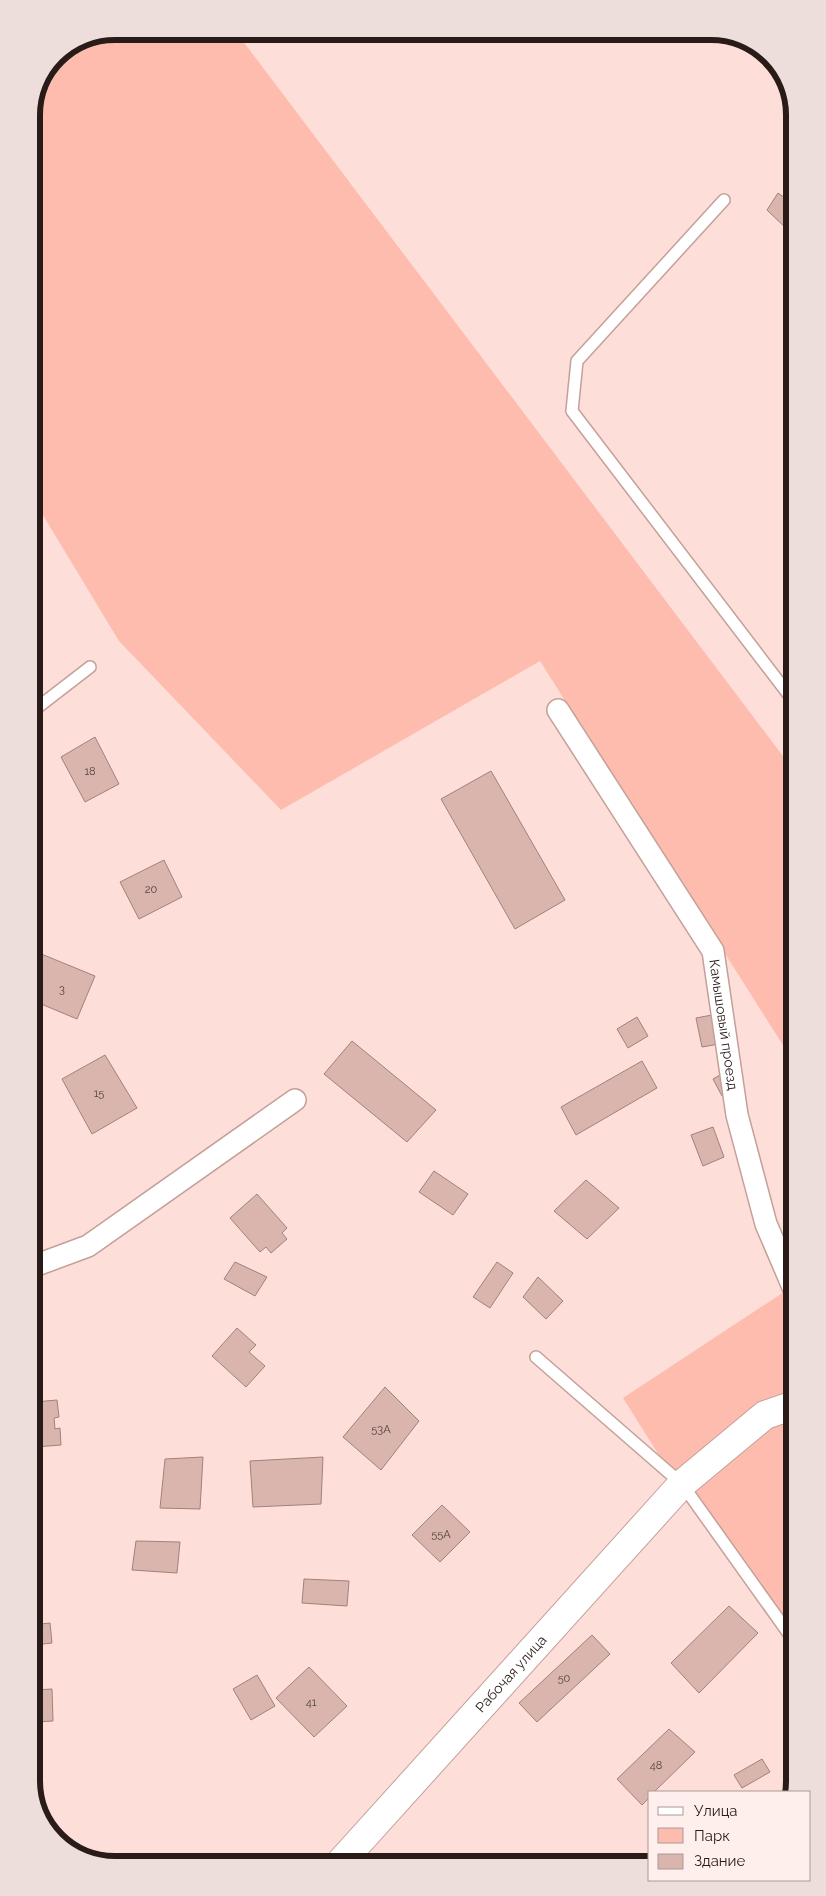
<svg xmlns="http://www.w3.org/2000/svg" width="826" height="1896" font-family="Raleway,sans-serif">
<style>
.green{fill:#febcaf}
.building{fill:#d9b5ae;stroke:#a3817a}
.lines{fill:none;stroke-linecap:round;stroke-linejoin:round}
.service-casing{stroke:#c4a099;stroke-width:14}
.minor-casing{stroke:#c4a099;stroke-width:24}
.tertiary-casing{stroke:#c4a099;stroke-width:30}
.service{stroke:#fff;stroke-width:11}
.minor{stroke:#fff;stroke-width:21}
.tertiary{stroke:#fff;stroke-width:28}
.labels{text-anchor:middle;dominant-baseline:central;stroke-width:4.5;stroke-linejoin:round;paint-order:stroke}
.number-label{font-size:11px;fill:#54423e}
.street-label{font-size:14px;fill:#281b18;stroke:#ffefec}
.rim{fill:none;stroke:#281b18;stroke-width:6}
</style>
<rect width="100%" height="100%" fill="#fdded8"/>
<g class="green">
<path d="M239,36L792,768L793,1061L540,661L281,810L119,641L32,497L31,109L56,55L83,37Z"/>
<path d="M793,1286L794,1642L686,1498L623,1398Z"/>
</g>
<g class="building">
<path d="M778,193L791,202L790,232L767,210Z"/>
<path d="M95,737L119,784L85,802L61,757Z"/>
<path d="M491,771L565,900L515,929L441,799Z"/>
<path d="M164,860L182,897L139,919L120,882Z"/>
<path d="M34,951L95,976L77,1019L34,1001Z"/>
<path d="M712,1015L719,1044L702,1047L696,1018Z"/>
<path d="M637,1017L648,1036L628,1048L617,1029Z"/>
<path d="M352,1041L436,1110L407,1142L324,1074Z"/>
<path d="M105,1055L137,1108L92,1134L62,1079Z"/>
<path d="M642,1061L657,1088L576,1135L561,1107Z"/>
<path d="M720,1075L730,1092L722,1096L713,1079Z"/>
<path d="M713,1127L724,1157L703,1166L691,1135Z"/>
<path d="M434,1171L468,1194L453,1215L419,1192Z"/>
<path d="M586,1180L619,1208L587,1239L554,1211Z"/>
<path d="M257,1194L287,1228L282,1233L287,1239L271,1253L266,1247L260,1252L230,1218Z"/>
<path d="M235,1262L267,1277L255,1296L224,1279Z"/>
<path d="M497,1262L513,1273L490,1308L473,1297Z"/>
<path d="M538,1277L563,1301L546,1319L523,1297Z"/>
<path d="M237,1328L256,1345L249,1352L265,1366L246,1387L212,1356Z"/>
<path d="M385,1387L419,1421L381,1470L343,1437Z"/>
<path d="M57,1400L59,1417L54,1418L55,1429L60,1428L61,1445L35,1447V1402Z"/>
<path d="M203,1457L200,1509L160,1508L165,1459Z"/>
<path d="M323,1457L321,1504L253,1507L250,1461Z"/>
<path d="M442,1505L470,1532L440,1562L412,1535Z"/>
<path d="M136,1541L180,1542L177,1573L132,1570Z"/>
<path d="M304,1579L349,1581L347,1606L302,1603Z"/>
<path d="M35,1580H37L41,1624L50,1623L52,1643L35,1645Z"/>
<path d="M729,1606L758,1633L699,1693L671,1663Z"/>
<path d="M592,1635L610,1654L537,1722L519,1703Z"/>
<path d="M309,1667L347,1706L314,1737L276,1698Z"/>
<path d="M257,1675L275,1706L251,1720L233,1689Z"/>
<path d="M52,1689L53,1721L36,1722L35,1690Z"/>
<path d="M669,1729L695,1752L654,1792H650V1797L642,1805L617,1779Z"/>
<path d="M762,1759L770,1772L742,1788L734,1775Z"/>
</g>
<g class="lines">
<defs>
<g id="service">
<path d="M724,200L577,361L572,411L792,699"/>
<path d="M33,711L90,667"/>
<path d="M536,1357L682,1484L794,1641"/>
</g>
<g id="minor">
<path id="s1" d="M558,710L713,951L737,1115L766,1224L793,1287"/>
<path d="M34,1266L88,1246L295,1100"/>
</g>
<g id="tertiary">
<path id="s2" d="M340,1863L682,1484L765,1415L794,1405"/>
</g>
</defs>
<use href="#service" class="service-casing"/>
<use href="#minor" class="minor-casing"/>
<use href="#tertiary" class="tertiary-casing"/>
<use href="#service" class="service"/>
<use href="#minor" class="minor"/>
<use href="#tertiary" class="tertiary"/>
</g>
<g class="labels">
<g class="number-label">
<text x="90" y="771">18</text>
<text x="151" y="889">20</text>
<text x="62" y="989">3</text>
<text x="99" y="1093">15</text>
<text x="381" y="1429">53А</text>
<text x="441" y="1534">55А</text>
<text x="564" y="1678">50</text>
<text x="311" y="1702">41</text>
<text x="656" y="1765">48</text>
</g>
<g class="street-label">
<text stroke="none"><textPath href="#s1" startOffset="361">Камышовый проезд</textPath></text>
<text stroke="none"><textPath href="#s2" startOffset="255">Рабочая улица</textPath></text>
</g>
</g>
<path d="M0 0H826V1896H0ZM115 40H711A75 75 0 0 1 786 115V1781A75 75 0 0 1 711 1856H115A75 75 0 0 1 40 1781V115A75 75 0 0 1 115 40Z" fill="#eededb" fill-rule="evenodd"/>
<path class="rim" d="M115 40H711A75 75 0 0 1 786 115V1781A75 75 0 0 1 711 1856H115A75 75 0 0 1 40 1781V115A75 75 0 0 1 115 40Z"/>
<rect x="648" y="1791" width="162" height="90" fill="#ffefec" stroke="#a99a97"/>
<rect x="658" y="1807" width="25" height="8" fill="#ffffff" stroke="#a99a97"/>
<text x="694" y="1816" font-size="15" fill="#281b18">Улица</text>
<rect x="658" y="1828" width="25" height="15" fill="#febcaf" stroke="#a99a97"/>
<text x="694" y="1841" font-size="15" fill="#281b18">Парк</text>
<rect x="658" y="1854" width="25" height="15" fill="#d9b5ae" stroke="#a99a97"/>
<text x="694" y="1866" font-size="15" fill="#281b18">Здание</text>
</svg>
